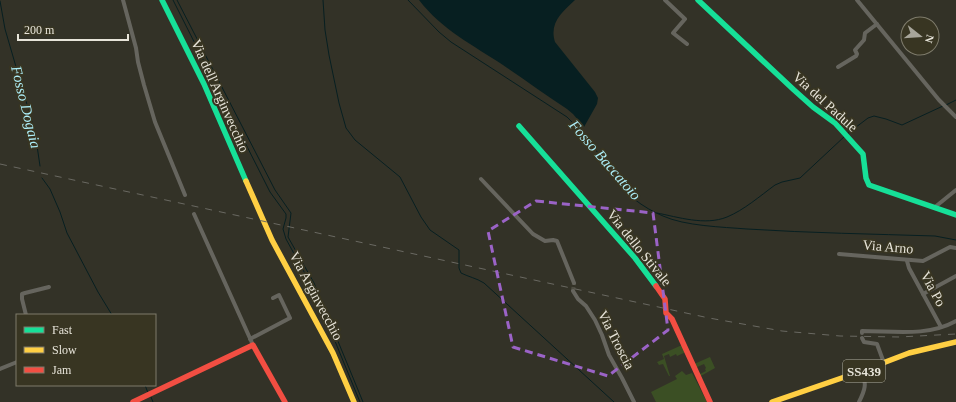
<svg xmlns="http://www.w3.org/2000/svg" width="956" height="402" font-family="Georgia,serif">
<style>
.green{fill:#3b4f24}
.water{fill:#071f21}
.lines{fill:none;stroke-linecap:round;stroke-linejoin:round}
.stream{stroke:#071f21;stroke-width:1}
.street-tunnel{stroke:#4e4d42;stroke-width:4;stroke-dasharray:4 2;stroke-linecap:butt}
.street{stroke:#66655e;stroke-width:4}
.fast{stroke:#16e098;stroke-width:5.5}
.slow{stroke:#ffcf43;stroke-width:5.5}
.jam{stroke:#f24e42;stroke-width:5.5}
.rail{stroke:#6a6962;stroke-width:1;stroke-dasharray:7 7;stroke-linecap:butt}
.marked{fill:none;stroke:#9b63c7;stroke-width:3;stroke-dasharray:8 5;stroke-linejoin:round}
.labels{text-anchor:middle;dominant-baseline:central;stroke-width:4;stroke-linejoin:round;paint-order:stroke}
.shield{fill:#383522;stroke:#b2b0a2;stroke-width:1}
.shield-label{font-size:13px;font-weight:bold;fill:#e7e4d9}
.street-label{font-size:14px;fill:#e7e4d9;stroke:#383522}
.water-label{font-size:15px;font-style:italic;fill:#adeef8;stroke:#383522}
</style>
<rect width="100%" height="100%" fill="#333227"/>
<g class="green">
<path d="M682,345L686,352L677,356L676,354L670,357L669,354L664,356L670,376H669L663,364L659,365L657,362L664,359L662,354Z"/>
<path d="M710,357L715,368L699,377L698,375L706,371L705,369L706,368L704,364L695,368L694,364Z"/>
<path d="M682,371L686,375L692,373L707,402H656L651,392L677,379L675,376Z"/>
</g>
<path class="water" d="M419,0H575C562,12 549,23 555,42L595,92L598,98L597,104L584,127L573,114L567,109C546,95 525,80 503,65C473,45 442,30 419,0Z"/>
<g class="lines">
<g class="stream">
<path d="M173,0L270,192L286,214V218L283,229L286,239L314,290L360,402"/>
<path d="M177,0L275,190L291,213L288,237L314,283L363,402"/>
<path d="M323,0L325,30L329,55L339,103L346,128L355,140L400,177L421,217L430,230L459,250V268L461,273C469,277 476,278 484,283L614,402"/>
<path d="M408,0L439,32L451,42L567,117L580,130L634,199C643,206 653,212 663,216C685,226 722,227 747,229C810,233 873,234 935,236L956,240"/>
<path d="M0,1L5,29L35,132L40,166"/>
<path d="M946,105L956,100"/>
<path d="M847,134L868,118L874,116L886,119L902,125L943,106"/>
<path d="M42,178L50,189L60,212L67,233L98,292L112,315"/>
<path d="M657,213C678,217 705,226 727,217C744,210 760,196 775,185L782,182L800,178L845,136"/>
<path d="M145,385L148,393"/>
<path d="M151,397L153,402"/>
</g>
<path class="street-tunnel" d="M573,291L574,283"/>
<g class="street">
<path d="M123,0L136,48L138,62L144,85L155,122L185,195"/>
<path d="M665,0L685,19L673,33L687,44"/>
<path d="M857,0L939,100L956,117"/>
<path d="M838,67L856,56L857,54L855,50L864,40L865,33L877,24"/>
<path d="M481,179L533,234L545,241L553,240L557,241L574,283"/>
<path d="M935,207L956,190"/>
<path d="M194,214L253,345"/>
<path d="M839,254L923,261L950,247L956,248"/>
<path d="M907,261L909,268L941,327"/>
<path d="M573,291L578,299L586,306L595,320L602,335L609,355L622,378L634,402"/>
<path d="M923,294L956,276"/>
<path d="M26,315L22,299V294L25,293L49,287"/>
<path d="M862,333V331C893,331 928,337 956,321"/>
<path d="M862,338L864,342L877,344L884,363"/>
<path d="M250,339L290,318L279,295L273,298"/>
<path d="M0,369L17,362"/>
<path d="M859,402C865,390 867,384 862,371"/>
</g>
<g class="fast">
<path d="M162,0L204,84L246,181"/>
<path d="M698,0L794,90L813,107L835,123L863,154L866,178L869,185L956,215"/>
<path d="M519,126L635,258L656,286"/>
</g>
<g class="slow">
<path d="M246,181L272,240L333,353L354,402"/>
<path d="M772,402L862,371L909,353L956,342"/>
</g>
<g class="jam">
<path d="M656,286L665,299L666,313L672,319L710,402"/>
<path d="M133,402L253,345L285,402"/>
</g>
<path class="rail" d="M0,164L709,318L782,331L840,336L899,337L956,334"/>
</g>
<path class="marked" d="M536,201L653,213L668,330L608,376L513,347L488,231Z"/>
<g class="labels">
<rect class="shield" x="843" y="360" width="42" height="22" rx="3"/>
<g class="shield-label">
<text x="864" y="371">SS439</text>
</g>
<g class="street-label">
<text transform="translate(220 96) rotate(66)">Via dell'Arginvecchio</text>
<text transform="translate(825 102) rotate(42)">Via del Padule</text>
<text transform="translate(888 247) rotate(5)">Via Arno</text>
<text transform="translate(639 248) rotate(51)">Via dello Stivale</text>
<text transform="translate(933 289) rotate(62)">Via Po</text>
<text transform="translate(316 296) rotate(62)">Via Arginvecchio</text>
<text transform="translate(616 340) rotate(63)">Via Troscia</text>
</g>
<g class="water-label">
<text transform="translate(26 107) rotate(76)">Fosso Dogaia</text>
<text transform="translate(605 160) rotate(49)">Fosso Baccatoio</text>
</g>
</g>
<rect x="16" y="314" width="140" height="72" fill="#383522" stroke="#7e7b6b"/>
<rect x="24" y="327" width="20" height="6" fill="#16e098" stroke="#7e7b6b"/>
<text x="52" y="334" font-size="12" fill="#e7e4d9">Fast</text>
<rect x="24" y="347" width="20" height="6" fill="#ffcf43" stroke="#7e7b6b"/>
<text x="52" y="354" font-size="12" fill="#e7e4d9">Slow</text>
<rect x="24" y="367" width="20" height="6" fill="#f24e42" stroke="#7e7b6b"/>
<text x="52" y="374" font-size="12" fill="#e7e4d9">Jam</text>
<g transform="translate(920 36) rotate(107)"><circle r="19" fill="#383522" stroke="#7e7b6b"/>
<path d="M0-3L7 15L0 10L-7 15Z" fill="#a8a69b"/>
<text y="-6" font-size="11" font-weight="bold" text-anchor="middle" fill="#e7e4d9">N</text>
</g>
<path d="M18 34v6h110v-6" fill="none" stroke="#e7e4d9" stroke-width="2"/>
<text x="24" y="34" font-size="12" fill="#e7e4d9" stroke="#383522" stroke-width="3" paint-order="stroke">200 m</text>
</svg>
